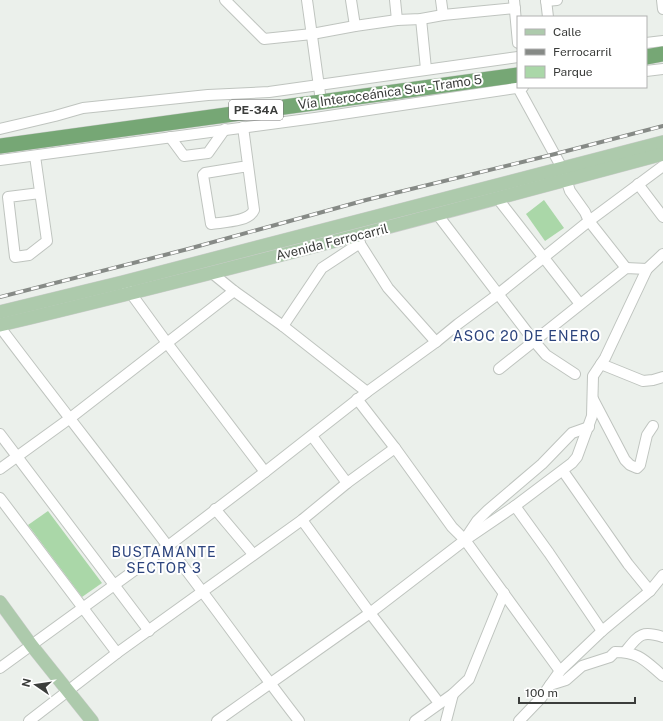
<svg xmlns="http://www.w3.org/2000/svg" width="663" height="721" font-family="'Public Sans',sans-serif">
<style>
.green{fill:#aad7a8}
.lines{fill:none;stroke-linecap:round;stroke-linejoin:round}
.minor-casing{stroke:#bfc4bf;stroke-width:12}
.major-casing{stroke:#cccdcc;stroke-width:14}
.highway-casing{stroke:#cccdcc;stroke-width:16}
.minor{stroke:#fff;stroke-width:10}
.major{stroke:#adcaac;stroke-width:13}
.highway{stroke:#76a775;stroke-width:15}
.rail-casing{stroke:#868a86;stroke-width:4}
.rail{stroke:#fff;stroke-width:2.5;stroke-dasharray:8;stroke-linecap:butt}
.labels{text-anchor:middle;dominant-baseline:central;stroke-width:4;stroke-linejoin:round;paint-order:stroke}
.shield{fill:#fff;stroke:#767776;stroke-width:1}
.shield-label{font-size:12px;font-weight:bold;fill:#3b3d3b}
.street-label{font-size:13px;fill:#3b3d3b;stroke:#fff}
.neighbourhood-label{font-size:14px;letter-spacing:1px;fill:#2c447d;stroke:#fff}
</style>
<rect width="100%" height="100%" fill="#ebf0eb"/>
<g class="green">
<path d="M544,200L564,228L545,241L526,214Z"/>
<path d="M48,511L102,583L82,597L28,525Z"/>
</g>
<g class="lines">
<defs>
<g id="minor">
<path d="M225,0L264,39L312,34L355,26L397,20L421,19L443,15L515,8"/>
<path d="M307,0L321,101"/>
<path d="M351,0L355,26"/>
<path d="M395,0L397,20"/>
<path d="M441,0L443,15"/>
<path d="M514,0L518,43"/>
<path d="M546,0L548,17"/>
<path d="M662,0L663,9"/>
<path d="M546,1L557,0"/>
<path d="M421,19L426,69"/>
<path d="M646,43L663,41"/>
<path d="M646,71L663,69"/>
<path d="M516,84L562,168L570,191L585,212L589,221L626,268"/>
<path d="M243,127L254,210C249,222 223,222 211,224L203,175L205,173L248,166"/>
<path d="M0,129L55,116L83,108L208,95L269,92L518,57"/>
<path d="M170,137L184,156L208,153L225,129"/>
<path d="M35,156L47,241L29,255L15,257L8,197L40,193"/>
<path d="M0,160L315,118L523,87"/>
<path d="M638,184L663,217"/>
<path d="M498,199L580,304"/>
<path d="M437,214L534,341L546,355L575,374"/>
<path d="M355,236L388,288L436,342"/>
<path d="M212,273L234,291L283,326L367,392"/>
<path d="M127,288L167,343L265,472"/>
<path d="M283,326L322,268L360,243"/>
<path d="M0,327C58,404 118,480 176,557C218,611 257,667 299,721"/>
<path d="M601,364L643,381L653,380L663,377"/>
<path d="M499,369L626,268L647,269"/>
<path d="M357,399L395,448L452,527L465,540L560,671"/>
<path d="M593,399L625,460L630,465L637,468L640,465L647,435L653,426"/>
<path d="M0,434L149,631"/>
<path d="M312,436L347,483"/>
<path d="M0,469L69,419L234,291"/>
<path d="M563,471L628,564L650,591"/>
<path d="M0,498L117,653"/>
<path d="M515,506L549,553L602,631"/>
<path d="M215,509L253,554"/>
<path d="M302,520L370,613L439,703"/>
<path d="M467,536L477,521L488,510L542,464L572,433L589,427"/>
<path d="M625,652C639,635 641,630 663,637"/>
<path d="M0,668L168,546L265,472L367,392L436,342L458,324L497,295L589,221L663,166"/>
<path d="M550,685L566,680L582,666L610,657L615,652C640,652 645,661 663,676"/>
<path d="M29,721L117,653L302,520L347,483L395,448"/>
<path d="M217,721L370,613L465,540L515,506L572,463L577,457L592,416L593,376L605,358L647,269L663,254"/>
<path d="M415,721L453,694L469,679L504,593"/>
<path d="M446,721L453,694"/>
<path d="M519,721L541,698L560,671L602,631L650,591L663,575"/>
</g>
<g id="major">
<path d="M0,312L123,282L663,142"/>
<path d="M0,325C222,272 443,213 663,154"/>
<path d="M0,602L32,646L92,721"/>
</g>
<g id="highway">
<path d="M646,57L663,54"/>
<path d="M0,146L518,75"/>
</g>
</defs>
<use href="#minor" class="minor-casing"/>
<use href="#major" class="major-casing"/>
<use href="#highway" class="highway-casing"/>
<use href="#minor" class="minor"/>
<use href="#major" class="major"/>
<use href="#highway" class="highway"/>
<defs>
<path id="rail" d="M0,297L188,249L366,200L555,154L663,126"/>
</defs>
<use href="#rail" class="rail-casing"/>
<use href="#rail" class="rail"/>
</g>
<g class="labels">
<rect class="shield" x="229" y="100" width="54" height="20" rx="3"/>
<g class="shield-label">
<text x="256" y="110">PE-34A</text>
</g>
<g class="street-label">
<text transform="translate(390 92) rotate(-8)">Vía Interoceánica Sur - Tramo 5</text>
<text transform="translate(332 242) rotate(-14)">Avenida Ferrocarril</text>
</g>
<g class="neighbourhood-label">
<text x="527" y="336">ASOC 20 DE ENERO</text>
<text x="164" y="552">BUSTAMANTE<tspan x="164" dy="16">SECTOR 3</tspan></text>
</g>
</g>
<rect x="517" y="16" width="130" height="72" fill="#ffffff" stroke="#b1b1b1"/>
<rect x="525" y="29" width="20" height="6" fill="#adcaac" stroke="#b1b1b1"/>
<text x="553" y="36" font-size="12" fill="#3b3d3b">Calle</text>
<rect x="525" y="49" width="20" height="6" fill="#868a86" stroke="#b1b1b1"/>
<text x="553" y="56" font-size="12" fill="#3b3d3b">Ferrocarril</text>
<rect x="525" y="66" width="20" height="12" fill="#aad7a8" stroke="#b1b1b1"/>
<text x="553" y="76" font-size="12" fill="#3b3d3b">Parque</text>
<g transform="translate(36 685) rotate(283)" stroke="#ffffff" stroke-width="3" paint-order="stroke">
<path d="M0-3L7 15L0 10L-7 15Z" fill="#3b3d3b"/>
<text y="-6" font-size="11" font-weight="bold" text-anchor="middle" fill="#3b3d3b">N</text>
</g>
<path d="M519 697v6h116v-6" fill="none" stroke="#3b3d3b" stroke-width="2"/>
<text x="525" y="697" font-size="12" fill="#3b3d3b" stroke="#ffffff" stroke-width="3" paint-order="stroke">100 m</text>
</svg>
